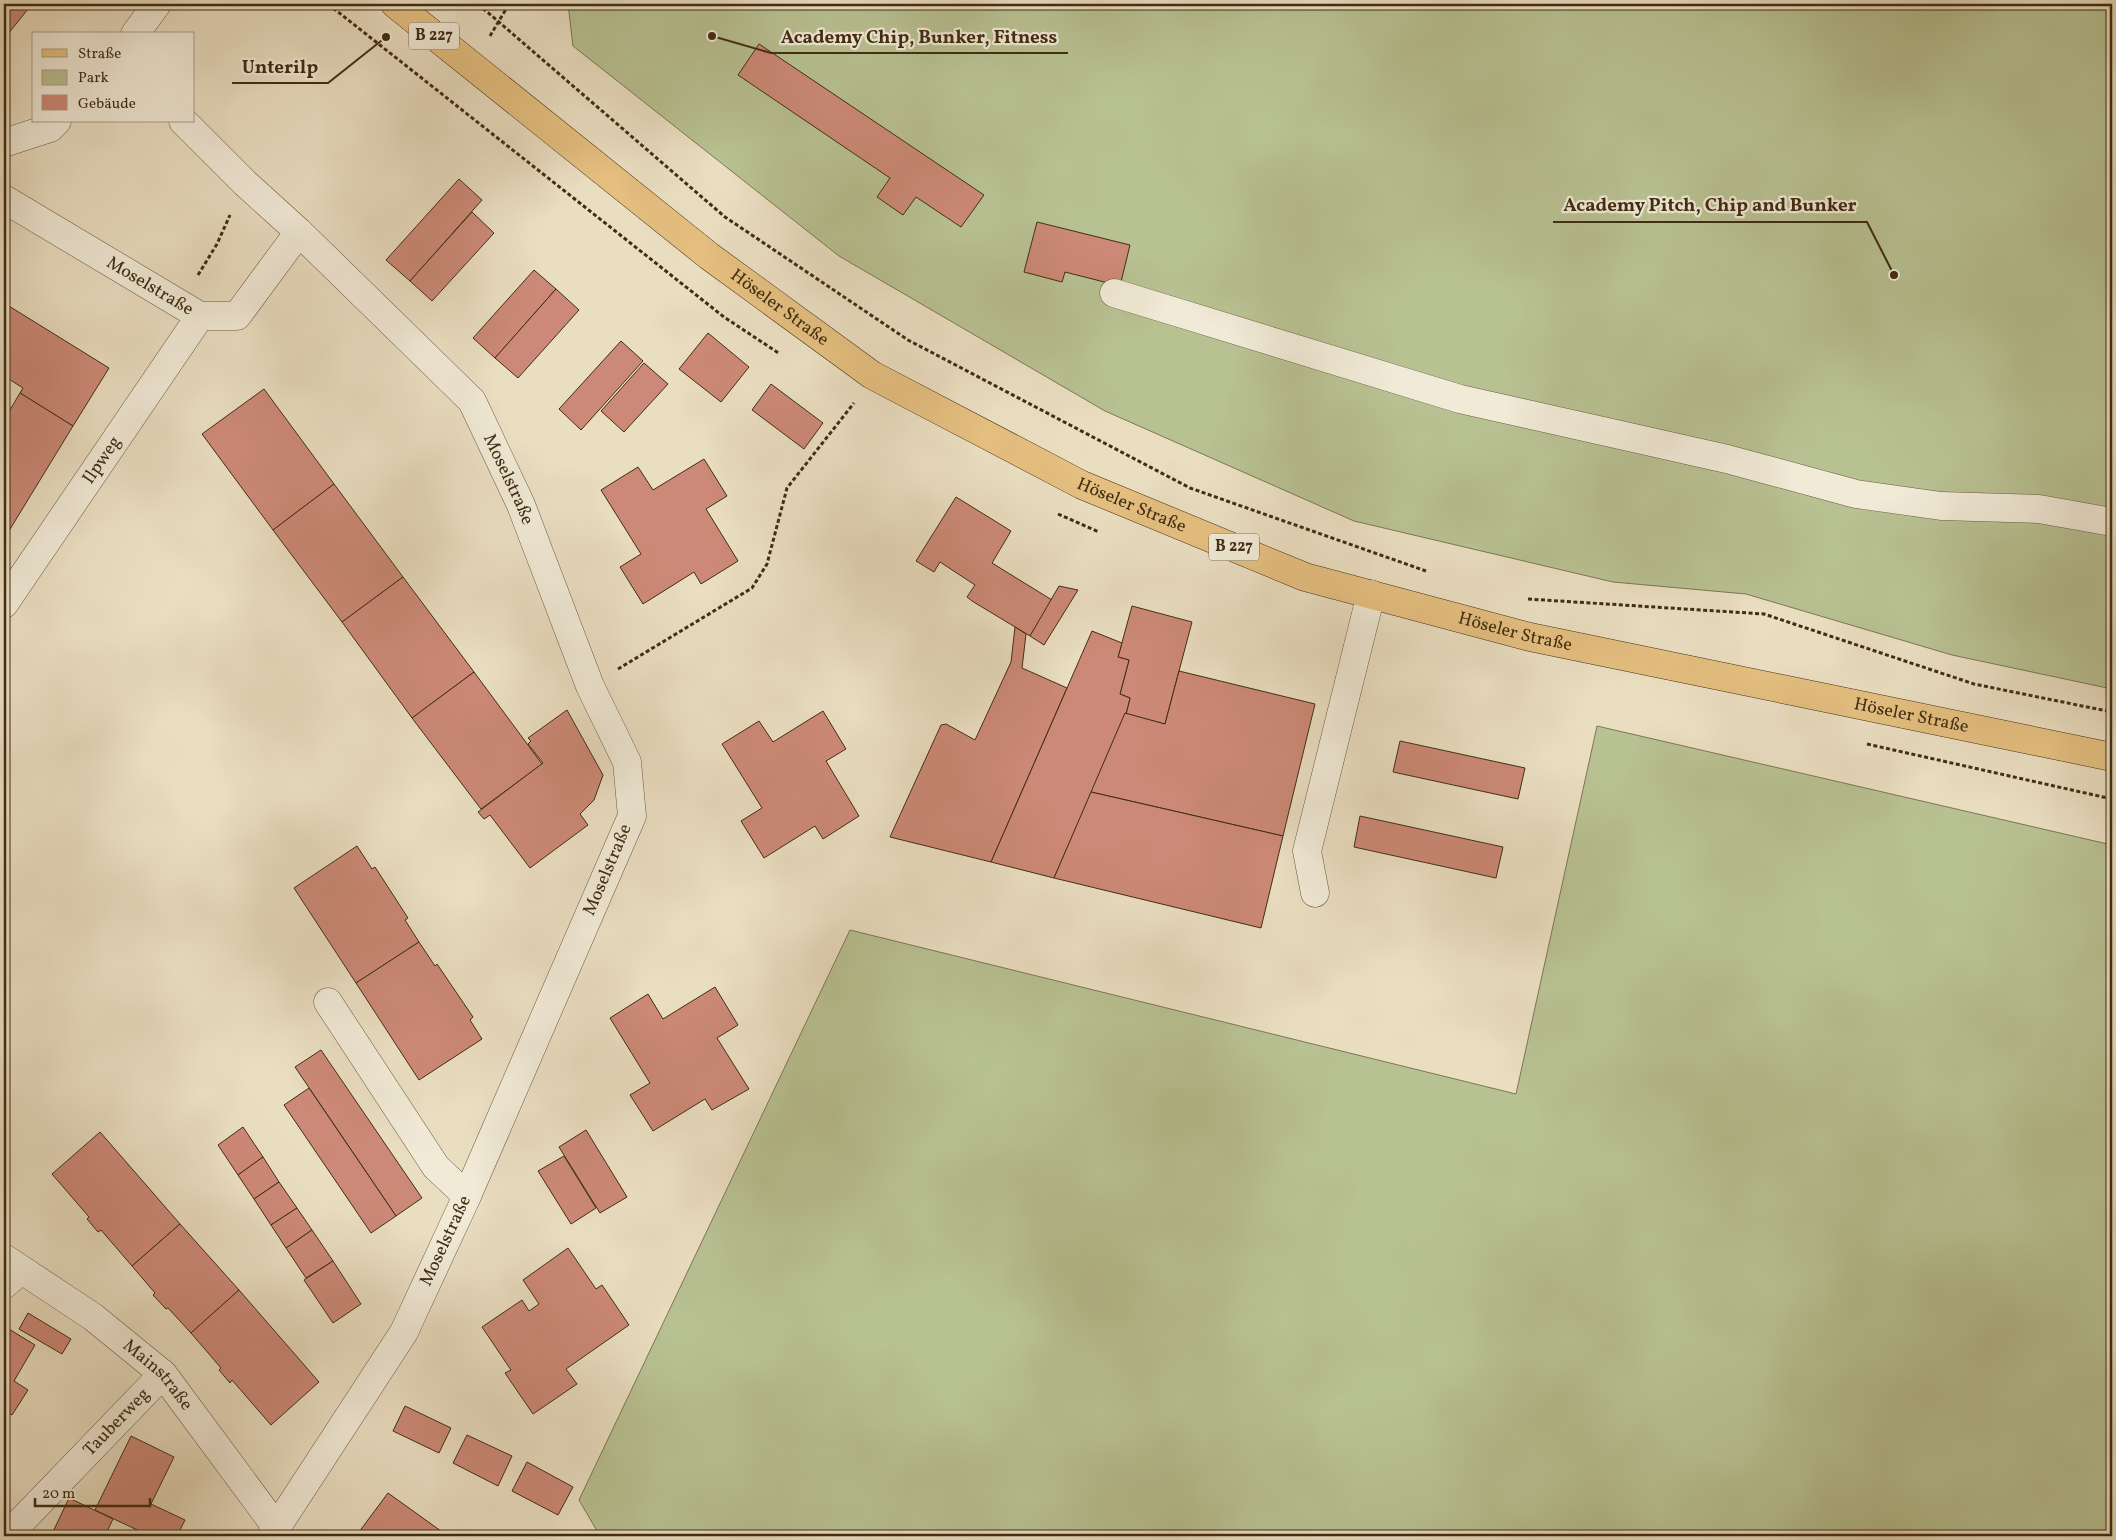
<svg xmlns="http://www.w3.org/2000/svg" width="2116" height="1540" font-family="Vollkorn,serif">
<style>
.green{fill:#b8c192;stroke:#7c7752}
.building{fill:#cc8977;stroke:#402d13}
.lines{fill:none;stroke-linecap:round;stroke-linejoin:round}
.minor-casing{stroke:#6a593e;stroke-width:29}
.major-casing{stroke:#402d13;stroke-width:29}
.path{stroke:#402d13;stroke-width:3;stroke-dasharray:4 2.5;stroke-linecap:butt}
.minor{stroke:#f1ead7;stroke-width:28}
.major{stroke:#e5bf80;stroke-width:28}
.labels{text-anchor:middle;dominant-baseline:central;stroke-width:4.5;stroke-linejoin:round;paint-order:stroke}
.shield{fill:#f1ead7;stroke:#75664e;stroke-width:1}
.shield-label{font-size:16px;font-weight:bold;fill:#402d13}
.street-label{font-size:18px;fill:#402d13;stroke:#f1ead7}
.leader{fill:none;stroke:#402d13;stroke-width:2}
.callout-dot{fill:#402d13;stroke:#f1ead7;stroke-width:2}
.callout-label{font-size:19px;text-anchor:middle;font-weight:bold;fill:#402d13;stroke:#f1ead7;stroke-width:4.5;stroke-linejoin:round;paint-order:stroke}
</style>
<rect width="100%" height="100%" fill="#eadec1"/>
<filter id="stains"><feTurbulence type="fractalNoise" baseFrequency=".004" numOctaves="4"/><feColorMatrix values="0 0 0 0 .2 0 0 0 0 .09 0 0 0 0 .02 0 0 0 .5 -.17"/></filter>
<radialGradient id="worn" r=".72"><stop offset=".6" stop-color="#630" stop-opacity="0"/><stop offset="1" stop-color="#630" stop-opacity=".3"/></radialGradient>
<g class="green">
<path d="M568,4H2112V689L1952,655L1746,594L1613,582L1354,521L1105,411L839,256L573,46Z"/>
<path d="M1597,726L2112,845V1536H600L579,1500L850,930L1516,1094Z"/>
</g>
<g class="building">
<path d="M4,4H32L4,39Z"/>
<path d="M759,44L984,195L961,227L916,197L903,215L877,197L890,178L738,75Z"/>
<path d="M459,179L482,200L410,281L386,260Z"/>
<path d="M472,212L494,233L432,301L410,281Z"/>
<path d="M1037,222L1130,245L1120,286L1065,272L1062,282L1024,272Z"/>
<path d="M534,270L556,289L495,358L473,338Z"/>
<path d="M556,289L579,310L518,378L495,358Z"/>
<path d="M4,303L109,368L73,426L20,393L23,388L4,376Z"/>
<path d="M708,333L749,367L721,402L679,369Z"/>
<path d="M621,341L643,361L581,430L559,409Z"/>
<path d="M644,363L668,384L624,432L601,411Z"/>
<path d="M771,384L823,423L804,449L752,410Z"/>
<path d="M264,389L334,484L273,530L202,434Z"/>
<path d="M20,393L73,426L4,539V420Z"/>
<path d="M704,459L727,496L706,509L738,561L701,584L694,572L643,604L620,567L641,554L601,490L638,467L653,490Z"/>
<path d="M334,484L403,577L342,622L273,530Z"/>
<path d="M956,497L1011,531L992,563L1052,600L1030,636L972,601L967,597L975,585L940,562L934,572L916,561Z"/>
<path d="M403,577L474,672L412,718L342,622Z"/>
<path d="M1059,586L1078,590L1044,645L1030,636Z"/>
<path d="M1132,606L1192,622L1165,724L1126,714L1130,698L1120,694L1129,660L1118,657Z"/>
<path d="M1015,627L1026,634L1022,668L1067,688L991,862L890,837L941,725L946,724L975,740L1011,662Z"/>
<path d="M1092,631L1122,643L1118,657L1129,660L1120,694L1130,698L1126,714L1054,878L991,862Z"/>
<path d="M1179,671L1315,704L1283,836L1091,792L1125,713L1165,724Z"/>
<path d="M474,672L542,764L481,809L412,718Z"/>
<path d="M567,710L603,775L594,800L580,814L588,825L530,868L490,815L484,819L478,812L543,763L528,744L531,741L528,738Z"/>
<path d="M823,711L846,749L826,761L859,816L823,839L815,826L764,858L741,821L762,808L722,744L759,721L773,742Z"/>
<path d="M1400,741L1525,768L1518,799L1393,772Z"/>
<path d="M1091,792L1283,836L1261,928L1054,878Z"/>
<path d="M1360,816L1503,847L1496,878L1354,847Z"/>
<path d="M357,846L372,869L375,867L408,918L405,920L419,942L356,983L294,888Z"/>
<path d="M419,942L435,966L437,964L473,1017L470,1020L482,1039L419,1080L356,983Z"/>
<path d="M4,960L9,967L4,971Z"/>
<path d="M715,987L738,1025L717,1038L749,1089L712,1110L705,1099L653,1131L630,1095L650,1083L610,1018L648,994L663,1019Z"/>
<path d="M321,1050L422,1198L396,1216L295,1067Z"/>
<path d="M309,1088L396,1216L371,1233L284,1105Z"/>
<path d="M243,1127L263,1157L238,1175L218,1145Z"/>
<path d="M586,1130L627,1197L600,1213L559,1147Z"/>
<path d="M100,1132L180,1224L132,1266L101,1230L98,1232L87,1219L89,1217L52,1174Z"/>
<path d="M564,1156L596,1208L571,1224L538,1171Z"/>
<path d="M263,1157L279,1182L254,1199L238,1175Z"/>
<path d="M279,1182L297,1208L271,1225L254,1199Z"/>
<path d="M297,1208L312,1230L286,1248L271,1225Z"/>
<path d="M180,1224L239,1290L191,1333L168,1308L166,1309L153,1295L155,1293L132,1266Z"/>
<path d="M312,1230L333,1261L306,1278L286,1248Z"/>
<path d="M568,1248L596,1289L602,1285L629,1325L566,1369L577,1384L533,1414L505,1373L511,1370L482,1327L522,1300L529,1311L539,1304L523,1280Z"/>
<path d="M333,1261L361,1304L333,1323L304,1280Z"/>
<path d="M239,1290L319,1382L271,1425L232,1380L230,1383L219,1370L221,1368L191,1333Z"/>
<path d="M28,1313L71,1339L62,1354L19,1329Z"/>
<path d="M4,1326L35,1345L14,1381L28,1390L12,1415L4,1410Z"/>
<path d="M405,1406L451,1428L439,1453L393,1431Z"/>
<path d="M467,1435L512,1456L498,1486L453,1463Z"/>
<path d="M131,1436L174,1457L151,1504L185,1520L177,1536H150L95,1510Z"/>
<path d="M527,1462L573,1487L558,1515L512,1491Z"/>
<path d="M388,1493L448,1536H356Z"/>
<path d="M69,1498L113,1519L105,1536H51Z"/>
</g>
<g class="lines">
<defs>
<g id="minor">
<path d="M135,34L157,4"/>
<path id="s1" d="M183,121L245,183L299,232L472,401L521,505L590,686L627,762L632,816L467,1196L404,1332L271,1536"/>
<path d="M4,143L50,128L57,121"/>
<path id="s2" d="M4,199L200,316H237L299,232"/>
<path d="M1114,293L1460,399L1727,459L1856,494L1941,506L2039,509L2112,522"/>
<path id="s3" d="M4,604L200,316"/>
<path d="M1315,893L1307,851L1371,594"/>
<path d="M328,1002L436,1167L467,1196"/>
<path id="s4" d="M4,1258L93,1317L163,1374L277,1528"/>
<path d="M4,1285L21,1270"/>
<path id="s5" d="M7,1536L163,1374"/>
</g>
<g id="major">
<path id="s6" d="M395,4L709,256L872,375L1082,485L1305,577L1530,637L2112,757"/>
</g>
</defs>
<use href="#minor" class="minor-casing"/>
<use href="#major" class="major-casing"/>
<g class="path">
<path d="M328,4L724,317L780,354"/>
<path d="M478,4L725,217L908,340L1190,488L1426,571"/>
<path d="M490,36L509,4"/>
<path d="M198,275L217,244L230,215"/>
<path d="M1058,514L1099,532"/>
<path d="M1528,599L1764,614L1974,684L2112,712"/>
<path d="M618,669L752,588L767,564L787,488L854,403"/>
<path d="M1867,744L2112,799"/>
</g>
<use href="#minor" class="minor"/>
<use href="#major" class="major"/>
</g>
<g class="labels">
<g class="shield">
<rect x="409" y="22.5" width="50" height="27" rx="4"/>
<rect x="1209" y="533.5" width="50" height="27" rx="4"/>
</g>
<g class="shield-label">
<text x="434" y="36">B 227</text>
<text x="1234" y="547">B 227</text>
</g>
<g class="street-label">
<text stroke="none"><textPath href="#s2" startOffset="170">Moselstraße</textPath></text>
<text stroke="none"><textPath href="#s6" startOffset="490">Höseler Straße</textPath></text>
<text stroke="none"><textPath href="#s3" startOffset="174">Ilpweg</textPath></text>
<text stroke="none"><textPath href="#s1" startOffset="489">Moselstraße</textPath></text>
<text stroke="none"><textPath href="#s6" startOffset="895">Höseler Straße</textPath></text>
<text stroke="none"><textPath href="#s6" startOffset="1300">Höseler Straße</textPath></text>
<text stroke="none"><textPath href="#s6" startOffset="1705">Höseler Straße</textPath></text>
<text transform="translate(608 870) rotate(-67)">Moselstraße</text>
<text transform="translate(446 1241) rotate(-65)">Moselstraße</text>
<text stroke="none"><textPath href="#s4" startOffset="194">Mainstraße</textPath></text>
<text stroke="none"><textPath href="#s5" startOffset="158">Tauberweg</textPath></text>
</g>
</g>
<path class="leader" d="M712 36L771 53H1068M386 37L328 83H232M1894 275L1867 222H1553"/>
<g class="callout-dot">
<circle cx="712" cy="36" r="5"/>
<circle cx="386" cy="37" r="5"/>
<circle cx="1894" cy="275" r="5"/>
</g>
<g class="callout-label">
<text x="919" y="43">Academy Chip, Bunker, Fitness</text>
<text x="280" y="73">Unterilp</text>
<text x="1710" y="211">Academy Pitch, Chip and Bunker</text>
</g>
<rect width="2116" height="1540" fill="none" stroke="#eadec1" stroke-width="20"/>
<rect x="5" y="5" width="2106" height="1530" fill="none" stroke="#402d13" stroke-width="2.5"/>
<rect x="10" y="10" width="2096" height="1520" fill="none" stroke="#402d13"/>
<rect x="32" y="32" width="162" height="90" fill="#f1ead7" stroke="#aa9e89"/>
<rect x="42" y="49" width="25" height="8" fill="#e5bf80" stroke="#aa9e89"/>
<text x="78" y="58" font-size="15" fill="#402d13">Straße</text>
<rect x="42" y="70" width="25" height="15" fill="#b8c192" stroke="#aa9e89"/>
<text x="78" y="82" font-size="15" fill="#402d13">Park</text>
<rect x="42" y="95" width="25" height="15" fill="#cc8977" stroke="#aa9e89"/>
<text x="78" y="108" font-size="15" fill="#402d13">Gebäude</text>
<path d="M35 1498v8h115v-8" fill="none" stroke="#402d13" stroke-width="2.5"/>
<text x="42" y="1498" font-size="15" fill="#402d13" stroke="#f1ead7" stroke-width="4" paint-order="stroke">20 m</text>
<rect width="100%" height="100%" filter="url(#stains)"/>
<rect width="100%" height="100%" fill="url(#worn)"/>
</svg>
